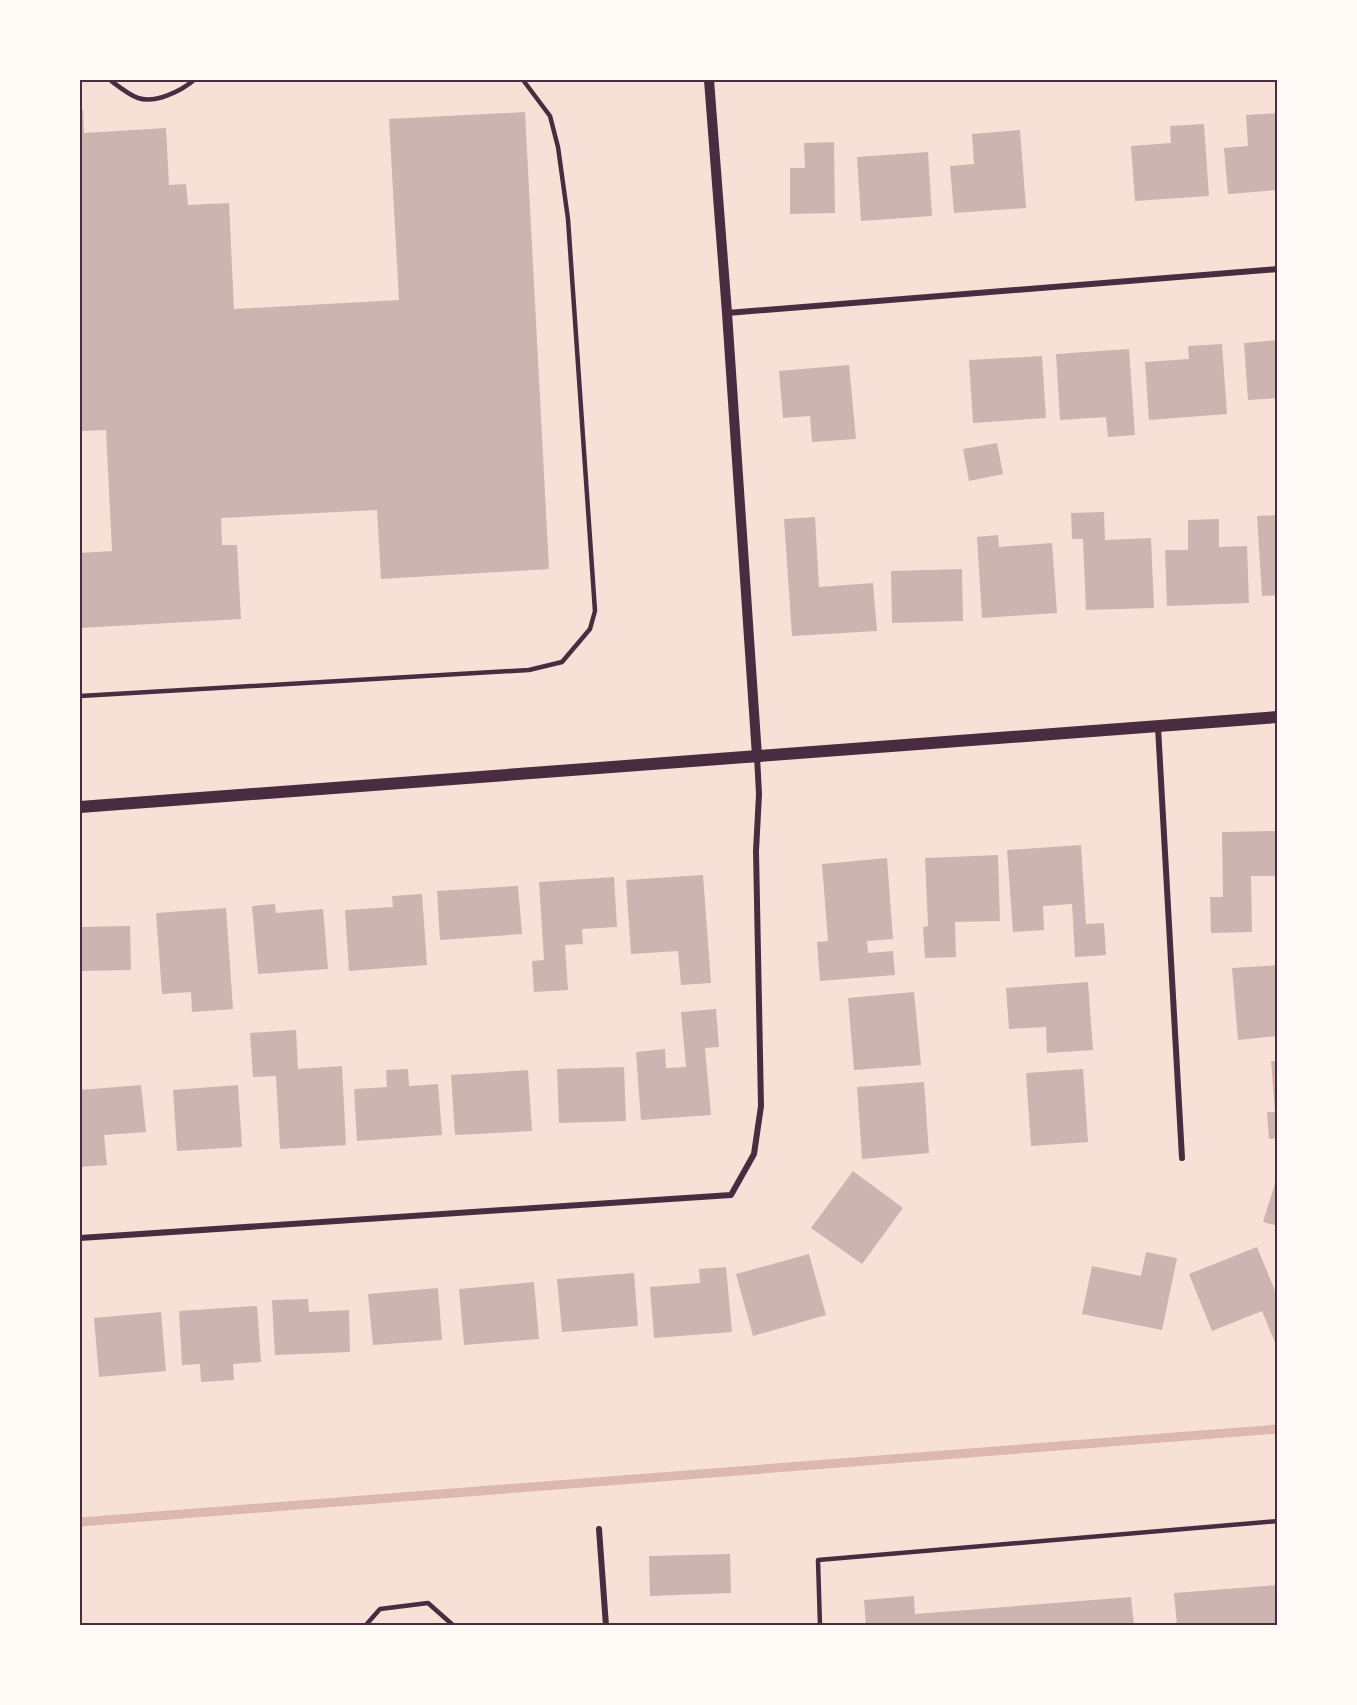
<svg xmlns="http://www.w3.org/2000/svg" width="1357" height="1705" font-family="Poppins,sans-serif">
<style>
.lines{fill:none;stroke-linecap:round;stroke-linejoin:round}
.stream{stroke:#dcb8b0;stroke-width:9}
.building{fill:#ccb4b1}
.service{stroke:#4a2c40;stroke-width:4.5}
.minor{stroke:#4a2c40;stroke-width:6}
.tertiary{stroke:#4a2c40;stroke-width:10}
.secondary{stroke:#4a2c40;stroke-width:12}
.neatline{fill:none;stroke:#4a2c40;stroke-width:2}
</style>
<rect width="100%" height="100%" fill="#f7e1d7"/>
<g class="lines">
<path class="stream" d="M80,1522L1278,1429"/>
</g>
<g class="building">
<path d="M80,110H83L84,133L166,128L169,185L186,184L188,205L229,203L234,309L399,300L389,119L525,112L549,569L381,579L377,510L221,518L222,545H237L241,619L80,628V553L112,551L106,430L80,431Z"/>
<path d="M1278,113V190L1228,194L1224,148L1248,146L1246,115Z"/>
<path d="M1204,124L1209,196L1135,201L1131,146L1171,143L1170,126Z"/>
<path d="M1020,130L1026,208L954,213L950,166L974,164L972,134Z"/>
<path d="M834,142L835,213L790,214V168H805L804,143Z"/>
<path d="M928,152L932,216L861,221L857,157Z"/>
<path d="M1278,340V398L1248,400L1244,343Z"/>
<path d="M1222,344L1227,414L1149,420L1145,362L1189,359L1188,346Z"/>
<path d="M1129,349L1135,435L1108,437L1106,417L1060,420L1056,354Z"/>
<path d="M1042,356L1046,418L973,423L969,360Z"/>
<path d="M849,365L856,439L812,442L810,416L783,418L779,371Z"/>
<path d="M997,443L1003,474L969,481L963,449Z"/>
<path d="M1104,512L1105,540L1151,538L1154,608L1086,610L1083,539H1072L1071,513Z"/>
<path d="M1278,515V595L1262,596L1257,516Z"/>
<path d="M815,517L819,587L873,583L877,631L792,636L784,519Z"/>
<path d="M1219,519V547L1247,546L1249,603L1167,606L1165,550H1188V520Z"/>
<path d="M998,535L999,547L1052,543L1057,613L982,618L977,537Z"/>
<path d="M962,569L963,621L892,623L891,571Z"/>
<path d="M1278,831V876H1251L1252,932L1211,933L1210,897H1223L1222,832Z"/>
<path d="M1081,845L1086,924L1104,923L1106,955L1075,957L1072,904L1043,906L1044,930L1013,932L1007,850Z"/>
<path d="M998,855L1000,921L955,922L956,957L925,958L923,927L928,926L925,858Z"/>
<path d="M887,858L893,939L867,941L868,953L893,951L895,975L820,981L817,942L828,941L822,864Z"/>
<path d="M703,875L711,983L681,985L678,951L631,954L626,880Z"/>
<path d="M614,877L617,927L582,929L583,944L565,945L568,990L534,992L532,961L544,960L539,882Z"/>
<path d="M518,886L522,934L440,940L437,891Z"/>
<path d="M422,894L427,965L349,971L345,910L393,907L392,896Z"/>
<path d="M275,904L276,913L323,909L328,969L258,974L252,906Z"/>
<path d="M226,908L233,1009L192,1012L191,992L162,994L156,913Z"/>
<path d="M130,926L131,970L80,971V927Z"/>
<path d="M1278,965V1036L1238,1040L1232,968Z"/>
<path d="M1088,982L1093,1050L1047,1053L1046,1027L1009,1029L1006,988Z"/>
<path d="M914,992L921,1065L854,1070L848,998Z"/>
<path d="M716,1009L719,1047L705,1048L711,1115L641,1120L636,1052L665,1049L666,1068L686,1067L681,1012Z"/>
<path d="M296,1030L298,1069L342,1066L346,1145L280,1149L276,1076L253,1077L250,1033Z"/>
<path d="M1271,1061H1278V1138L1269,1139L1267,1112H1275Z"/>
<path d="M624,1067L626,1121L559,1123L557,1069Z"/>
<path d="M408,1069L409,1086L438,1084L442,1135L357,1141L354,1089L387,1087L386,1070Z"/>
<path d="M1083,1069L1088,1142L1031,1146L1026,1073Z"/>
<path d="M528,1070L532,1131L455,1135L451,1075Z"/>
<path d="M924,1082L929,1153L862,1159L857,1087Z"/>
<path d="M141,1085L146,1132L104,1135L107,1165L80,1167V1090Z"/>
<path d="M238,1085L242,1147L177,1151L173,1090Z"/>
<path d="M853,1171L903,1208L862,1264L811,1228Z"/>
<path d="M1277,1177H1278V1226L1263,1222Z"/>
<path d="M1257,1247L1278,1298V1350L1262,1311L1212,1331L1189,1274Z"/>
<path d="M1146,1252L1177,1258L1162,1330L1082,1314L1092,1266L1141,1276Z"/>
<path d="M809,1254L826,1315L753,1336L736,1274Z"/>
<path d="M726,1267L732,1332L654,1338L650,1287L700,1283L699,1269Z"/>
<path d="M634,1273L638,1326L562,1332L557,1279Z"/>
<path d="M534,1282L539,1339L464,1345L459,1289Z"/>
<path d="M438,1288L442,1340L373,1345L368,1294Z"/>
<path d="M308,1299L309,1312L349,1310L350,1352L275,1355L272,1300Z"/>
<path d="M257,1306L261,1362L233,1364L234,1380L201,1382L200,1364L182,1365L179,1311Z"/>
<path d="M161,1312L166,1371L99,1377L94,1318Z"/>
<path d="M730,1554L731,1593L650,1596L649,1556Z"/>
<path d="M1278,1585V1626H1177L1174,1593Z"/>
<path d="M914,1596L915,1614L1131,1597L1134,1626H866L864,1600Z"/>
</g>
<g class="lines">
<g class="service">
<path d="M110,80C118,86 129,95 138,98C155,104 181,91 194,80"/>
<path d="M80,696L529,670L562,662L590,629L595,611L568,219L558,147L550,116L523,80"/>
<path d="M365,1626L380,1609L428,1603L454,1626"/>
<path d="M820,1626L818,1560L1278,1521"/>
</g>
<g class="minor">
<path d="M727,313L1278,269"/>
<path d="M1158,727L1182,1158"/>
<path d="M80,1238L731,1195L754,1154L761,1106L756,851L759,794L757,756"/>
<path d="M599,1529L606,1626"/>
</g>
<path class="tertiary" d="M709,80L727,313L757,756"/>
<path class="secondary" d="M80,807L1278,717"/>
</g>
<rect width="1357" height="1705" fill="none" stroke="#fffaf5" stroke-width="162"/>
<rect x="81" y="81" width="1195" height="1543" class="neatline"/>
</svg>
